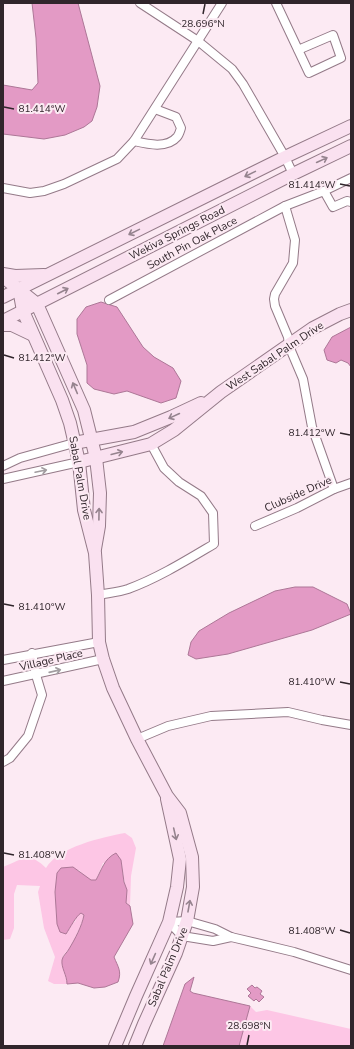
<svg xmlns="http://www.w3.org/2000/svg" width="354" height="1049" font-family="'Nunito Sans',sans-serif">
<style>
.green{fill:#fdc6e5}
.water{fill:#e39ac5;stroke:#ad7797}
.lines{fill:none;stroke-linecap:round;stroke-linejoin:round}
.street-casing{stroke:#947a88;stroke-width:10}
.secondary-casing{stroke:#947a88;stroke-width:14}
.street{stroke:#fff;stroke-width:8}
.secondary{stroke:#fae1f0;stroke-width:12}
.oneway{stroke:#95838e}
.oneway2{stroke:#a29da0}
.ticks{fill:none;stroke:#30252b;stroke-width:1.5}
.labels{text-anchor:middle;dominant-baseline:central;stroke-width:4;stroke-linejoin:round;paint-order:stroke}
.street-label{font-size:11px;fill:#30252b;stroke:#fceaf3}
.ticks-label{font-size:10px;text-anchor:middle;fill:#30252b;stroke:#fceaf3;stroke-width:4;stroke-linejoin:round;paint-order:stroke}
</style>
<rect width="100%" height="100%" fill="#fceaf3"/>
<g class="green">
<path d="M125,833L132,838L136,848L131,876L130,906L126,903C127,889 123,875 121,860L103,863L96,880L91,881L84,876L79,870L57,873L55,892L57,924L75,922L77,915L81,913L84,914C82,926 75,939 69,949C68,951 64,954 63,956C60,964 67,976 67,984H54L48,981L55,957L44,928L38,892L40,886L17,885L14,894V928L10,939L3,940V867C23,859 29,851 46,868C58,847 103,837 125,833Z"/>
<path d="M250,1006L256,1012L267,1010L351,1029V1046H239Z"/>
</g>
<g class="water">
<path d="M32,3H78L100,86L97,107L92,121L84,127L65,135L44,139L3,134V85L32,90L38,83L36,38Z"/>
<path d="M101,302L117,307L143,347L154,357L173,368L181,381L176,398L161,403L127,391L114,394L94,389L87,383V365L77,334V319L86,307Z"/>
<path d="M351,327V367L348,363L341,360L336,363L327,360L324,350L332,337Z"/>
<path d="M295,587H313L347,604L351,614L312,630L228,654L196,659L188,655L191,642L199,631L229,613L275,591Z"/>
<path d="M116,853L121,860L124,882L127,890L126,903L130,906L133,924L114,957C118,967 122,971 118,982L105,987L94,988L78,983L67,984C67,975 61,968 62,960C63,955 67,953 69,949C75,939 82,926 84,915L81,913C76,916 70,928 66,934L60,932L57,924L55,892L57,873L61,868L73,867L91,880H96C102,869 104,859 116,853Z"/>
<path d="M194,977L190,991L193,993L250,1006L239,1046H163L185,984Z"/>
<path d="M252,985L255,988L257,987L262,991L260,994L264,997L259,1002L256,999L254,1001L248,996L251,993L247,989Z"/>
</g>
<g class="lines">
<defs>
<g id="street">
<path d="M140,3L198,41L232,69L243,84L285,157L293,174"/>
<path d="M276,3L309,73L341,58L333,35L298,50"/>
<path d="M134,141C147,144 167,149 177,137C179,135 180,131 181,128L176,117L155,109"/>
<path d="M3,188L30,193L44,191L64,184L117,159L134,141L222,3"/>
<path d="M324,191L333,207L347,201L351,202"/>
<path d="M285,206L295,240L293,263L275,294L274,299L275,306L288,337L289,346L303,379L312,427L334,489"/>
<path d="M109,300L285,206L324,191L351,178"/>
<path d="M3,466L20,458L74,443"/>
<path d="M3,479L79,462"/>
<path d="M255,526L297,508L334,489L351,483"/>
<path d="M98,595C108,593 119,592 128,589C158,578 187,560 214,544L213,513L201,496L179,482L164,468L151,444"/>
<path d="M3,660L99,642"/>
<path d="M3,681L103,659"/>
<path d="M137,739L168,726L211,716L288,712L322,720L351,725"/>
<path d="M3,762L10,758L28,736L42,695L36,675L32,653"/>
<path d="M169,922L187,921L215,929L231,937L294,952L351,970"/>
<path d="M169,922L182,936L213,941L231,937"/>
</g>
<g id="secondary">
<path d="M3,274L15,276L44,275"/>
<path d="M3,277L37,304L84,410L96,458L100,493L99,526L95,549"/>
<path d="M19,289L23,311L62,400L70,423L79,462L84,510L95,553L98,595L99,642L103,659L113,688L137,739L167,796L180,813L192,857L193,887L187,921L176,953L144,1024L135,1046"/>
<path d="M3,297L285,157L351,126"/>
<path d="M3,321L293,174L351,146"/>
<path d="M3,325H12L33,335"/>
<path d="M74,443L134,432L171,417L201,403"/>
<path d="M79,462L151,444L174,430L221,392L313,328L340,314L351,310"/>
<path d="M115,1046L136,996L169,922L177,887L180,859L167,799"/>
</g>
</defs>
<use href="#street" class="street-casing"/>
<use href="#secondary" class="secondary-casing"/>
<use href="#street" class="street"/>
<use href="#secondary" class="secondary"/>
</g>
<defs><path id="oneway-shaft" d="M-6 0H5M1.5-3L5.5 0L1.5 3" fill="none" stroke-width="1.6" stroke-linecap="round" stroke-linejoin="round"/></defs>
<g class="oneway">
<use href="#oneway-shaft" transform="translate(322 160) rotate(-25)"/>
<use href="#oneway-shaft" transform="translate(250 174) rotate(154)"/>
<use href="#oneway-shaft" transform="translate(134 232) rotate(154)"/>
<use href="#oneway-shaft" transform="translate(63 291) rotate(-27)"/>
<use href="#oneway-shaft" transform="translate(75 388) rotate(-113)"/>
<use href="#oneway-shaft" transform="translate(174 416) rotate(155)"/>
<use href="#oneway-shaft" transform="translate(117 453) rotate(-14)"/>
<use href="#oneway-shaft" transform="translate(99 514) rotate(-89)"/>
<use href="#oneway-shaft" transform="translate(175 834) rotate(77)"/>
<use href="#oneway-shaft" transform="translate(189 906) rotate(-80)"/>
<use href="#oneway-shaft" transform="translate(153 959) rotate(114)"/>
</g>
<g class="oneway2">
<use href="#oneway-shaft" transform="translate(41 471) rotate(-12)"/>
<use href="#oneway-shaft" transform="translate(55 671) rotate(-13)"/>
</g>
<path class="ticks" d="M203,14L205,4M4,107L14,109M340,184L350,186M4,355L14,358M340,433L350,435M4,604L14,606M340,682L350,684M4,853L14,855M340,930L350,933M247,1045L249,1035"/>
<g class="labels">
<g class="street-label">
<text transform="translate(177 233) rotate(-27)">Wekiva Springs Road</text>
<text transform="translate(192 243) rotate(-28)">South Pin Oak Place</text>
<text transform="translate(275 356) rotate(-34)">West Sabal Palm Drive</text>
<text transform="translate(80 478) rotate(80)">Sabal Palm Drive</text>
<text transform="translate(298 494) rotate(-24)">Clubside Drive</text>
<text transform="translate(51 660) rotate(-13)">Village Place</text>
<text transform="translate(168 967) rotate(-67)">Sabal Palm Drive</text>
</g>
</g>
<g class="ticks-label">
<text x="203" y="27">28.696°N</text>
<text x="42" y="112">81.414°W</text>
<text x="312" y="188">81.414°W</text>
<text x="42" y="361">81.412°W</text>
<text x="312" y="436">81.412°W</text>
<text x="42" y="610">81.410°W</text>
<text x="312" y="685">81.410°W</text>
<text x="42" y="858">81.408°W</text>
<text x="312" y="934">81.408°W</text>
<text x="249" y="1029">28.698°N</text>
</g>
<rect width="354" height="1049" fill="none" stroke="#30252b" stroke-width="8"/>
</svg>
